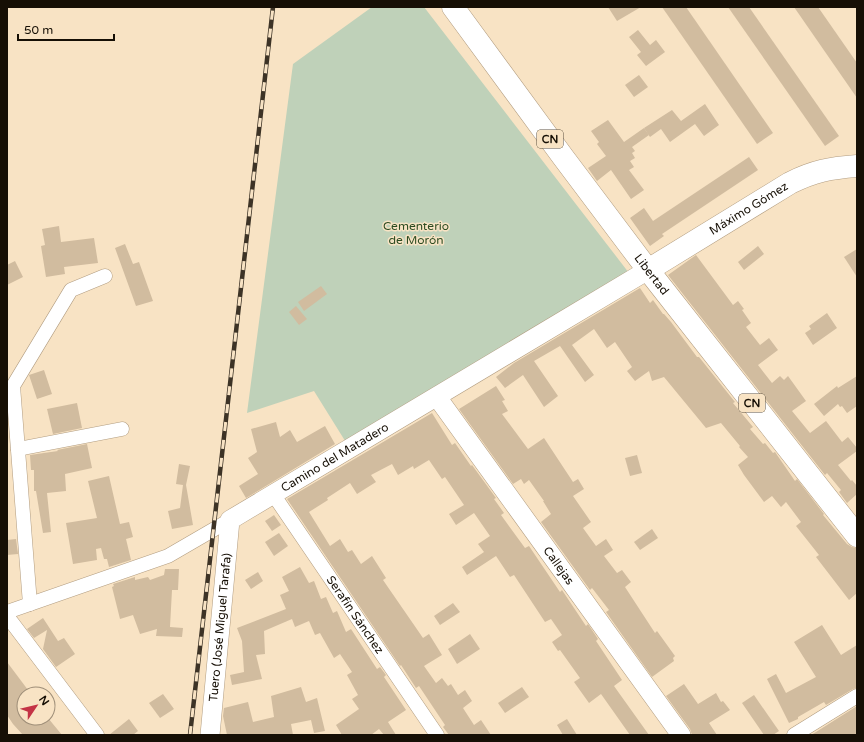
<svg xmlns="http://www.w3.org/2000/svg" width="864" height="742" font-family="'Varela Round',sans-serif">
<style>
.green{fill:#bfd1b9}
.building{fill:#d1bc9f}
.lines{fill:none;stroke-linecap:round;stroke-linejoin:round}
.street-casing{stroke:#b29d81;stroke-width:15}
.secondary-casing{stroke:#b29d81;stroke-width:20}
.primary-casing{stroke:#b29d81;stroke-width:23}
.street{stroke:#fff;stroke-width:14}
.secondary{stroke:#fff;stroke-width:19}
.primary{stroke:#fff;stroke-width:22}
.rail-casing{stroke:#3d3326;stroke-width:4.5}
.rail{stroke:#f8e3c4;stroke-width:3;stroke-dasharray:9;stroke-linecap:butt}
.labels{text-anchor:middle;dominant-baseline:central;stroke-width:3;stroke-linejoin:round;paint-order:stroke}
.shield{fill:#f8e3c4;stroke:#5a4f3e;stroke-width:1}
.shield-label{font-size:11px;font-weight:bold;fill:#160f05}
.street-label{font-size:12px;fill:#160f05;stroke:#f8e3c4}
.park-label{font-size:12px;fill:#2c4c21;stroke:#f8e3c4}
</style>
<rect width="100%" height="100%" fill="#f8e3c4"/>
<path class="green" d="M372,7H424L629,273L347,444L314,391L247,413L293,64Z"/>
<g class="building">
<path d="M608,7H641L617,21Z"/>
<path d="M662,7H686L773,133L757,144Z"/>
<path d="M728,7H749L839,136L825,146Z"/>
<path d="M794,7H818L857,63V98Z"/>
<path d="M638,30L650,45L656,40L665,52L646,66L637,55L641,52L629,37Z"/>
<path d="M639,75L648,87L634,97L625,85Z"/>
<path d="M705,104L719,125L704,136L695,124L670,142L661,129L650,137L644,128L672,110L681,121Z"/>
<path d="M608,120L624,142L644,128L649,135L632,147L635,151L632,153L635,158L630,161L634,167L629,170L644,190L631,199L611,170L597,181L588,168L606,156L597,144L599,142L591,131Z"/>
<path d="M749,157L758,170L662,234L664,236L650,246L630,218L644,208L653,221Z"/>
<path d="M59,226L61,242L94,238L98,263L64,267L65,274L46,277L41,246L45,245L42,229Z"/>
<path d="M125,244L133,264L139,262L153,301L136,306L115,248Z"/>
<path d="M758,246L764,254L744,270L738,262Z"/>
<path d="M857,249V277L844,257Z"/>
<path d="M696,255L733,305L738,301L744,309L742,310L751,323L746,327L760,345L769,338L778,350L758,365L772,383L780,376L784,380L788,376L806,401L792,411L810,433L826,421L842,442L848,437L857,448V451L838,465L851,481L852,480L857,486V494L847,503L839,492L841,490L827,473L825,475L668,275Z"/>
<path d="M15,261L23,277L7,285V265Z"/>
<path d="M321,286L327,294L304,311L298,302Z"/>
<path d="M640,288L650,303L653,300L663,314H664L671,322L697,357H699L735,402L733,403L753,427L750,429L763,444L765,443L773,453L775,452L795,481L797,479L824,514L823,515L847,544L852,547L857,548V593L849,600L816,557L819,555L796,526L801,522L786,502L781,507L772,496L764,502L744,475L738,465L748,457L739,447L740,446L721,423L706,428L664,377L652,381L649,371L635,381L627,371L632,367L615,342L607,348L594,329L572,345L594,375L585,382L560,346L534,361L558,396L544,407L523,375L505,388L496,377L514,363Z"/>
<path d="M296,306L307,319L299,325L289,312Z"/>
<path d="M827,313L837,328L813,345L805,333L811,329L809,326Z"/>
<path d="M44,370L52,394L37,399L29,375Z"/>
<path d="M857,376V406L847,413L842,406L840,407L838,404L824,416L814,404L837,386L838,388Z"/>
<path d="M496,386L505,400L502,401L508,411L502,414L528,449L544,438L573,482L578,479L584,489L573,496L591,522L583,528L596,546L606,539L613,550L604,556L617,573L622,570L631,582L625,587L655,633L657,631L675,656L673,658L674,661L652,677L606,612L609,610L592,588L590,590L541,522L551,514L543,501H544L529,480L524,484L521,479L513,484L459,409Z"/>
<path d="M77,403L82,428L53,434L47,409Z"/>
<path d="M432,413L452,445L455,443L471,466L472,465L496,498L494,499L504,513L501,515L525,548L529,546L560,592L562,590L586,626L588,624L598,639L596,641L622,680L614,686L649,735H630L601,694L589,703L574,682L580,678L560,650L558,651L552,642L562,635L551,619L545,622L514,575L510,577L496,556L467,575L462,567L484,552L478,544L490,536L474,513L456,525L449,514L464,505L445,477L442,479L429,460L414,469L413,466L398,475L392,464L371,475L376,482L357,494L350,483L327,498L328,500L309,512L330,546L340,539L348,552L352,550L361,564L372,556L386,578L383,580L423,638L429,634L442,655L424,666L436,683L442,678L448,686L451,684L458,695L465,690L472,701L463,708L474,725L481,720L491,735H449L443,727L445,725L419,686L416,688L401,665L400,666L287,499Z"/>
<path d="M276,422L280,437L290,430L297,442L325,426L335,444L246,498L239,486L258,474L248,458L257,452L251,429Z"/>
<path d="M87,444L92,468L65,474L66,491L47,493L51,532L43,533L36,491H34V470H31L30,455L58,451L57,450Z"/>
<path d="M637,455L642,473L630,476L625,458Z"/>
<path d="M179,464L190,466L186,485L193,525L172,529L168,511L180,508L183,485L176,484Z"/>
<path d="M109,476L120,524L129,522L133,537L126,539L131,560L109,567L107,559H104L101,548L96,549L97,560L73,564L66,523L97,518L88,481Z"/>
<path d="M274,515L281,525L272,531L265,521Z"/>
<path d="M652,529L658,538L640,550L634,542Z"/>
<path d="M279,533L288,546L274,556L265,542Z"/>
<path d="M16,539L18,554L7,555V540Z"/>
<path d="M300,567L309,583L314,581L321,599L326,597L333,613L337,611L346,632L351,629L377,669L380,667L386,675L384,677L406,710L388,722L396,735H384L379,729L371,735H342L336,725L359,709L352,699L358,695L347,675L352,672L340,654L334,658L320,633L315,635L309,621L295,627L292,619L264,631L265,654L256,655L262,679L232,685L230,675L244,672L242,641L237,628L286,609L280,595L289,591L282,577Z"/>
<path d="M165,569H179L178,590H172L170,627L183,628L182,637L156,636L157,629L140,634L133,615L120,619L112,587L114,586L113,584L135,577V580L148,577L150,580L164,575Z"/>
<path d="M258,572L263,581L251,589L245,580Z"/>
<path d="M453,603L460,612L440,625L434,616Z"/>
<path d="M43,618L58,641L64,638L75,654L56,667L43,649L47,630L34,638L27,629Z"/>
<path d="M822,625L841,655L857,645V688L853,689L826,705L824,702L798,717V719L789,723L767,679L776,674L786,693L816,677L794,642Z"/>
<path d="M470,634L480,649L457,664L448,649Z"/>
<path d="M7,662L31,694H24V718H48L62,735H23L13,724L7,715Z"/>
<path d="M684,684L698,704L716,693L721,702L723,701L730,710L709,723L717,735H692L690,729L666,696Z"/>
<path d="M301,687L306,702L317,698L325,731L314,733L311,720L291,724L293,735H227L223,716L224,708L248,702L253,722L274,717L271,696Z"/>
<path d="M522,687L529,697L505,713L498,703Z"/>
<path d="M163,694L174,709L160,718L149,703Z"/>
<path d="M754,695L779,731L773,735H764L742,703Z"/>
<path d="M857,706V735H811L816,732Z"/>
<path d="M129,719L138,731L133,735H109Z"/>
<path d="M567,719L577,735H563L557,725Z"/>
</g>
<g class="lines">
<defs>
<g id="street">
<path d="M18,449L122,429"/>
<path id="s1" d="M273,494L437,735"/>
<path d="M30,604L13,386L71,290L105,276"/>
<path d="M7,612L168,556L230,520"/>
<path d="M7,616L97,735"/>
<path d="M794,735L857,696"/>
</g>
<g id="secondary">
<path id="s2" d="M437,397L681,735"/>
<path id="s3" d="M210,735L230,520L648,270"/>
</g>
<g id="primary">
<path id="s4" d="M453,7L563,157L648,270L857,536"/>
<path id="s5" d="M648,270L790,183C814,171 830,168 857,166"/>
</g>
</defs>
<use href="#street" class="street-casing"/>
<use href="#secondary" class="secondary-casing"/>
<use href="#primary" class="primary-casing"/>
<use href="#street" class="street"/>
<use href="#secondary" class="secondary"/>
<use href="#primary" class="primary"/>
<defs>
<path id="rail" d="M190,735L273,7"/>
</defs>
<use href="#rail" class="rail-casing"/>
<use href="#rail" class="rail"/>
</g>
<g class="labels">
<g class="shield">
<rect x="537" y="130" width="26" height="18" rx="3"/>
<rect x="739" y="394" width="26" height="18" rx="3"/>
</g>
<g class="shield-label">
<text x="550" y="139">CN</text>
<text x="752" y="403">CN</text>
</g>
<g class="street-label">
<text stroke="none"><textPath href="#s5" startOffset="118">Máximo Gómez</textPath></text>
<text stroke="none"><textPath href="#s4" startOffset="333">Libertad</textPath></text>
<text stroke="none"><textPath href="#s3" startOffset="338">Camino del Matadero</textPath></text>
<text stroke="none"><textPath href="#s2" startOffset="208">Callejas</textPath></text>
<text stroke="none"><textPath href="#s1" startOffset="146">Serafín Sánchez</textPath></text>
<text stroke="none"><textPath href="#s3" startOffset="108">Tuero (José Miguel Tarafa)</textPath></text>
</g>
<g class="park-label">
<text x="416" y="226">Cementerio<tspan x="416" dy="14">de Morón</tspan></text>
</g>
</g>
<rect width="864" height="742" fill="none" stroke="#160f05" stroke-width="16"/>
<g transform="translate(36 706) rotate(55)"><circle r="19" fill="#f8e3c4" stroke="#9e8e78"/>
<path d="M0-3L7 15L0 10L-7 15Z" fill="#c43345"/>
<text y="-6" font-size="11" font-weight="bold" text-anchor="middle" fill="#160f05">N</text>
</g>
<path d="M18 34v6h96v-6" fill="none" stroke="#160f05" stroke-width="2"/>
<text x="24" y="34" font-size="12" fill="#160f05" stroke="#f8e3c4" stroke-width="3" paint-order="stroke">50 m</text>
</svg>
